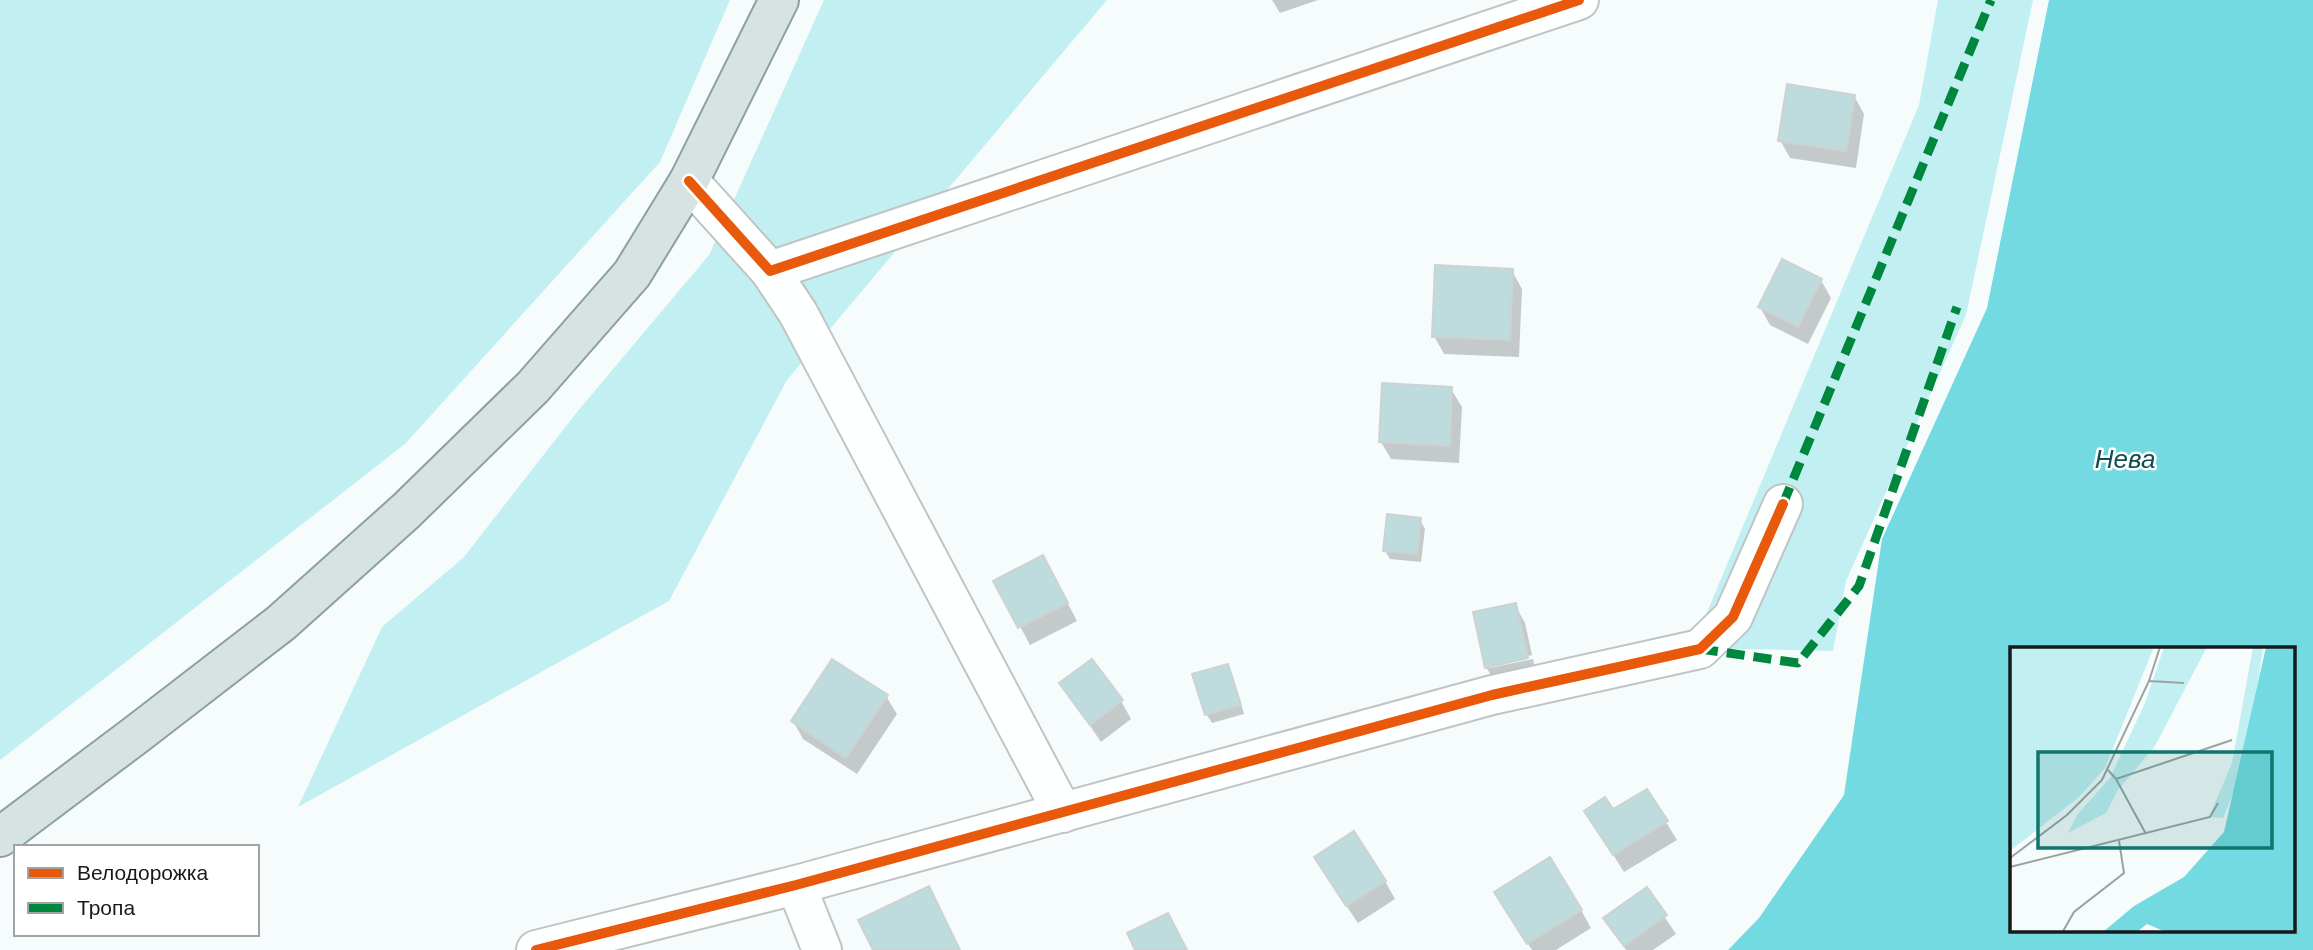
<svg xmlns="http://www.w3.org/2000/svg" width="2313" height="950" font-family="'Work Sans',sans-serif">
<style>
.green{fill:#c2eff2}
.water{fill:#74dae1;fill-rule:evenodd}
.shadow{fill:#0003}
.building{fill:#bedbdd;stroke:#cdd2d2;stroke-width:2}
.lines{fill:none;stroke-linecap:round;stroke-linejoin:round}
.street-casing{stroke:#c0c4c4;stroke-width:42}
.primary-casing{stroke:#8ca0a1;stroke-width:42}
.street{stroke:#feffff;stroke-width:38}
.primary{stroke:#d7e2e3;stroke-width:38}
.quiet{stroke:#00873e;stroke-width:9;stroke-dasharray:18 9;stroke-linecap:butt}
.cycleway-casing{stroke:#fff;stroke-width:15}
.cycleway{stroke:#e8590c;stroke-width:10}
.labels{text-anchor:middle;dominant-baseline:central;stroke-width:5;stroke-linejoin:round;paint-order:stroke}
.water-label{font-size:26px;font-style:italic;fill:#114d51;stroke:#fff}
.inset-road{fill:none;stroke:#9ca2a2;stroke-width:2}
.view{fill:#0f766e;fill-opacity:0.15;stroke:#0f766e;stroke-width:3.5}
.inset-edge{fill:none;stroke:#161a1b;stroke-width:3.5}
</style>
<rect width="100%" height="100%" fill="#f6fcfc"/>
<g class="green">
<path d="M0,0H730L660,162L405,444L0,760Z"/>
<path d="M824,0H1107L787,380L669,601L298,807L382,627L464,557L577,412L709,255Z"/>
<path d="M1938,0H2033L1966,315L1846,581L1833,651L1692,648L1919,105Z"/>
</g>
<path class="water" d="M2049,0H2313V950H1728L1759,918L1844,795L1882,539L1987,308ZM2012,649H2294V931H2012Z"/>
<g class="shadow">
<path d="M1272,0H1318L1280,13Z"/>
<path d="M1854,96L1864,114L1856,168L1790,158L1780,140Z"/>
<path d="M1512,271L1522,289L1519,357L1444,354L1434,336Z"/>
<path d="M1821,280L1831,298L1808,344L1770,325L1760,307Z"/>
<path d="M1451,389L1462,407L1459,463L1391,459L1381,442Z"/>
<path d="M1420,520L1425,529L1421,562L1390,559L1385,551Z"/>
<path d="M1053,575L1077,621L1030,645L996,581Z"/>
<path d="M1515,605L1525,623L1532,655L1490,665V668L1533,659L1537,676L1497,685L1486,667Z"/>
<path d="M1227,666L1232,674L1244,714L1212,723L1207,715L1195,676Z"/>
<path d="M1061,683L1121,701L1131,719L1101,742Z"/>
<path d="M886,696L897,714L857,774L803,739L793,721Z"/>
<path d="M1647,791L1677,840L1624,872L1597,829L1612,812Z"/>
<path d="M1326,876L1385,881L1395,899L1358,923Z"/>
<path d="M1646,889L1676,934L1653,950H1626L1606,918Z"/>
<path d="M1507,910H1581L1591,928L1556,950H1532Z"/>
</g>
<g class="building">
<path d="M1787,84L1855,95L1846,151L1778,141Z"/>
<path d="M1782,259L1822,279L1798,327L1758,307Z"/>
<path d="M1435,265L1513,269L1510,340L1432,337Z"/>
<path d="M1382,383L1452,387L1450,446L1379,442Z"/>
<path d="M1387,514L1421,518L1417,554L1383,551Z"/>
<path d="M1043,555L1068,603L1018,628L993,581Z"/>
<path d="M1516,603L1528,658L1485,668L1473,612Z"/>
<path d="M832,659L888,695L846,758L791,721Z"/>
<path d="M1092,659L1123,700L1090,725L1059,683Z"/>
<path d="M1228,664L1241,705L1205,715L1192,674Z"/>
<path d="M1647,789L1668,821L1613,855L1584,811L1605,797L1613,809Z"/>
<path d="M1354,831L1386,881L1346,906L1314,857Z"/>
<path d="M1550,857L1582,910L1527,944L1494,892Z"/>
<path d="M929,886L960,950H873L858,920Z"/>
<path d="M1647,887L1667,915L1624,946L1603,918Z"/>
<path d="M1168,913L1187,950H1135L1127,933Z"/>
</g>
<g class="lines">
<defs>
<g id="street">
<path d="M689,181L770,271L1579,0"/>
<path d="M770,271L798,313L1063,813"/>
<path d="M796,885L822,950"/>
<path d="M536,950L796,885L1492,695L1700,649L1733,617L1783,504"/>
</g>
<path id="primary" d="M0,837L137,734L281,623L406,511L533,387L632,274L689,181L779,0"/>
</defs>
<use href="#street" class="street-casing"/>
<use href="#primary" class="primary-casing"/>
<use href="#street" class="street"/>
<use href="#primary" class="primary"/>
<g class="quiet">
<path d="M1783,504L1991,0"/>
<path d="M1700,649L1798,663L1859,586L1957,307"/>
</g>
<defs>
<g id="cycleway">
<path d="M689,181L770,271L1579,0"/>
<path d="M536,950L796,885L1492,695L1700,649L1733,617L1783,504"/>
</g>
</defs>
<use href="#cycleway" class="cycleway-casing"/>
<use href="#cycleway" class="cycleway"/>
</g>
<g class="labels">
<g class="water-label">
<text x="2125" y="459">Нева</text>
</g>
</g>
<g transform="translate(2010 647)">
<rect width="285" height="285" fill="#f6fcfc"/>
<path d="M0,0H144L95,121L69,150L0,204ZM154,0H197L145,99L108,143L96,166L58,186L67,168L100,131L135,56ZM243,0H253L249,29L227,137L213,171L199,170L222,116Z" fill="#c2eff2"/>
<path d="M256,0H285V285H156L137,277L127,285H93L124,259L174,230L214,185Z" fill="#74dae1"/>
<path class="inset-road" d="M139,34L174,36M98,123L106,132L222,93M106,132L136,187M0,211L57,168L92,133L139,34L150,0M0,220L200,170L208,156M52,286L64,265L114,226L109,194"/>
<path class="view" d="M28,105H262V201H28Z"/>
<rect width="285" height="285" class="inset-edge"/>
</g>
<rect x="14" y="845" width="245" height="91" fill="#ffffff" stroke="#a2a3a4" stroke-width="2"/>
<rect x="28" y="868" width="35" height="10" fill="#e8590c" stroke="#a2a3a4" stroke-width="2"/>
<text x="77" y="880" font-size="21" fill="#161a1b">Велодорожка</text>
<rect x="28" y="903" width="35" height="10" fill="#00873e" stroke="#a2a3a4" stroke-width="2"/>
<text x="77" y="915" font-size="21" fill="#161a1b">Тропа</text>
</svg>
